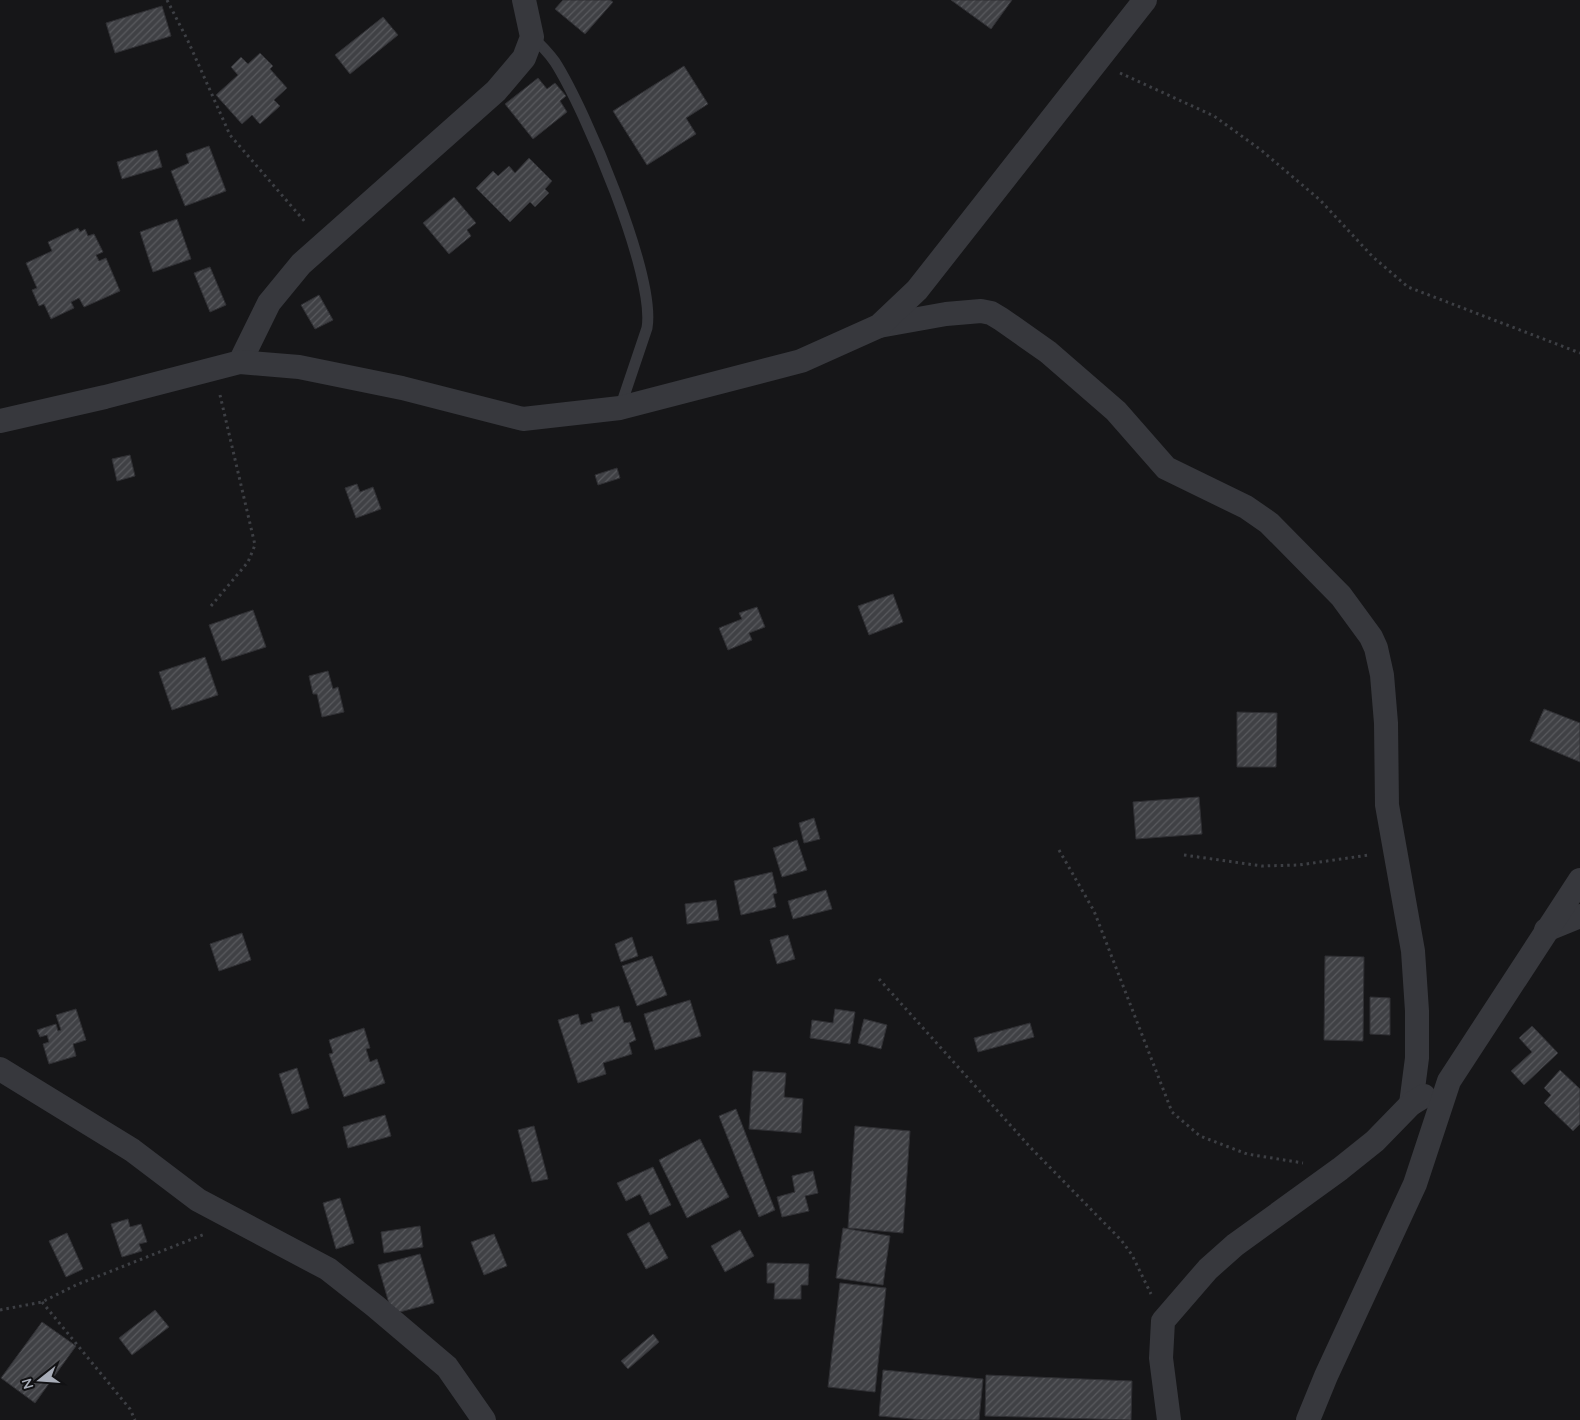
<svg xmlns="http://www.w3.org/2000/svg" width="1580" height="1420" font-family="Quicksand,sans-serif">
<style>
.building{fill:url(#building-hatch);stroke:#303034}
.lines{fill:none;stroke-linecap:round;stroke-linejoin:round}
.path{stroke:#3d3f44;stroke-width:3;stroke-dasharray:2.5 4;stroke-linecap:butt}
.lane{stroke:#37383d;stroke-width:11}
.street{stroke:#37383d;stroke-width:24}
</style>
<defs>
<pattern id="building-hatch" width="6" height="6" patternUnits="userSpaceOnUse" patternTransform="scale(1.25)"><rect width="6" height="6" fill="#404145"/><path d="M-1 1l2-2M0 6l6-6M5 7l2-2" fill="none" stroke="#595a5e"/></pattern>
</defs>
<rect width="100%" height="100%" fill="#161618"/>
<g class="building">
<path d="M563,0H610L613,2L585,34L555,9Z"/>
<path d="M951,0H1012L991,29Z"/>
<path d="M162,6L171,36L115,53L106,23Z"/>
<path d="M383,17L398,35L350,74L335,55Z"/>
<path d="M260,53L273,66L270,69L287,88L274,100L280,106L260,124L252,115L242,124L216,95L238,75L231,67L241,57L248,64Z"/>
<path d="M684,66L708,104L686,118L696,134L647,165L613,111Z"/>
<path d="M538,78L547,89L555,83L566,96L560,101L567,112L533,139L505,104Z"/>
<path d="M209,146L226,191L185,206L171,171L189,163L186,154Z"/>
<path d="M157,150L162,167L122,179L117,162Z"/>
<path d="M529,158L552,181L545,189L549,193L535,207L530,202L510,222L476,188L493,171L498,176L509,166L515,173Z"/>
<path d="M454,197L476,223L467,230L471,236L449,254L423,223Z"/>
<path d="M177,219L191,259L153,272L140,232Z"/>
<path d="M78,228L80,232L85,229L88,236L94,234L103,252L96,255L99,261L106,258L120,291L84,307L79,298L71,302L74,308L51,319L44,304L39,306L32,290L37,288L26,263L52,251L48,242Z"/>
<path d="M210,267L226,305L210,312L194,273Z"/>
<path d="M319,295L333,320L315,329L301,305Z"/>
<path d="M130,455L135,476L117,481L112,459Z"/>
<path d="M617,468L620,478L598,485L595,475Z"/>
<path d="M357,484L360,492L373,487L381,509L356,518L345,488Z"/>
<path d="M893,594L903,622L869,635L858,606Z"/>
<path d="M757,607L765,627L749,633L752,640L728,650L719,628L742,619L739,613Z"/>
<path d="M253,610L266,647L222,661L209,625Z"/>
<path d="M205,657L218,695L172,710L159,672Z"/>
<path d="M328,671L333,689L338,687L344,712L322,717L317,694H313L309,676Z"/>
<path d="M1544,709L1580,723V762L1530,741Z"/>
<path d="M1237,712L1277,713L1276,767H1237Z"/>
<path d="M1199,797L1202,834L1136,839L1133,802Z"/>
<path d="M814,818L820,839L804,843L799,823Z"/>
<path d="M797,840L807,870L782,877L773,848Z"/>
<path d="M772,872L777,893L773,894L776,907L741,915L734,881Z"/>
<path d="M826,890L832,909L793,919L788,901Z"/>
<path d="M716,900L719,920L687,924L685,904Z"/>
<path d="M242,933L251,960L219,971L210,944Z"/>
<path d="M788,935L795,959L777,964L770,940Z"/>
<path d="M632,937L638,956L621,962L615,944Z"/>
<path d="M652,956L667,995L637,1006L622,966Z"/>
<path d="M1325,956L1364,957L1363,1041L1324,1040Z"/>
<path d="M1370,997L1390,998V1035L1370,1034Z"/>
<path d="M690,1000L701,1036L655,1050L644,1014Z"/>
<path d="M619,1006L624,1023L630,1022L636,1040L629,1043L632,1054L603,1063L606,1074L578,1083L558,1020L578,1014L581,1025L593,1021L591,1014Z"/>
<path d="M76,1009L86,1040L73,1044L76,1056L49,1064L43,1044L49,1042L47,1035L40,1037L37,1030L56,1024L58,1031L61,1030L56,1015Z"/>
<path d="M835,1009L855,1012L850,1044L810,1038L812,1020L833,1023Z"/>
<path d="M864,1019L887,1025L881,1049L858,1043Z"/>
<path d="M1030,1023L1034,1037L978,1052L974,1038Z"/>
<path d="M1532,1026L1558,1053L1524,1085L1511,1071L1532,1052L1519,1038Z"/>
<path d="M364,1028L370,1048L366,1049L370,1062L377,1059L385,1083L344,1097L329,1054L333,1053L329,1040Z"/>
<path d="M297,1068L309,1108L292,1114L279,1074Z"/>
<path d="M1560,1070L1580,1089V1124L1573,1131L1544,1103L1551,1095L1544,1088Z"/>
<path d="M753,1071L786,1073L784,1097L803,1099L801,1133L749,1129Z"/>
<path d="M736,1109L775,1210L759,1217L719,1116Z"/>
<path d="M385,1115L391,1136L348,1148L343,1127Z"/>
<path d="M534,1126L548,1179L532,1182L518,1130Z"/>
<path d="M855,1126L910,1131L903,1233L848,1228Z"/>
<path d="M700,1139L729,1197L687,1218L659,1160Z"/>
<path d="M653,1167L671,1205L650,1215L640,1194L626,1201L617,1183Z"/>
<path d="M813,1171L818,1193L805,1196L809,1211L782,1217L777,1197L795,1192L792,1176Z"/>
<path d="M340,1198L354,1243L336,1249L323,1203Z"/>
<path d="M128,1219L130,1227L141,1224L147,1242L139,1244L142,1251L122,1257L111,1224Z"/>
<path d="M649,1222L668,1258L646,1269L627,1234Z"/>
<path d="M420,1226L423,1247L384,1253L381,1232Z"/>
<path d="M843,1228L890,1236L883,1285L836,1278Z"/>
<path d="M740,1230L754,1256L725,1272L711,1246Z"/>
<path d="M67,1233L83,1269L66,1277L49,1241Z"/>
<path d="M494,1234L507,1266L484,1275L471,1242Z"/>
<path d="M420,1254L434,1303L392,1314L378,1265Z"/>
<path d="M767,1263L809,1264L808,1285H801V1299H774L775,1283H767Z"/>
<path d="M840,1283L886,1288L875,1392L828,1387Z"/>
<path d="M155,1310L169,1327L132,1355L119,1338Z"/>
<path d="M42,1322L76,1346L35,1403L1,1378Z"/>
<path d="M653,1334L659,1342L628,1369L621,1361Z"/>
<path d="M883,1370L983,1379L979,1420H924L879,1416Z"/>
<path d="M986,1375L1132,1381L1131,1420L985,1416Z"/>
</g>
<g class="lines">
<g class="path">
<path d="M167,0L188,41L230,135L306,223"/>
<path d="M1120,73L1214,116L1261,150L1320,200L1373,257L1408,287L1580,353"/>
<path d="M211,606L248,562L255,545L220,395"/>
<path d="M1059,850L1094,911L1172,1112L1200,1136L1247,1154L1303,1163"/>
<path d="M1184,855L1262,866L1299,865L1369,855"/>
<path d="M879,979L1030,1147L1121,1240L1132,1255L1151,1294"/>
<path d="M42,1302L130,1409L135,1420"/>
<path d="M0,1310L42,1302L76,1285L205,1234"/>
</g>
<path class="lane" d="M532,37C541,45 548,52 555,62C585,109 656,276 647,328L620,408"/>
<g class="street">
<path d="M879,326L946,314L981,311L991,313L1001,319L1048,352L1116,411L1166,468L1246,507L1269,523L1341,596L1371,637L1376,648L1382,675L1386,723L1387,805L1413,951L1417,1011V1058L1411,1104"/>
<path d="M240,362L269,303L301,264L496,91L524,58L532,37L524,0"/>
<path d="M0,421L105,397L240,362L299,367L402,388L523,419L620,408L801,361L879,326L917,290L1145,0"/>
<path d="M1546,930L1580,916"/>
<path d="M0,1069L132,1150L198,1200L328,1269L375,1306L447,1367L484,1420"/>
<path d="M1169,1420L1161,1358L1163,1321L1208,1269L1235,1245L1340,1169L1375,1141L1411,1104L1424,1096"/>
<path d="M1308,1420L1326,1376L1415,1184L1449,1081L1580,880"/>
</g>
</g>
<g transform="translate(40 1380) rotate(253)" stroke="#111113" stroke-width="4" paint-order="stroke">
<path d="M0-4L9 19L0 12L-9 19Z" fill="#a8adb8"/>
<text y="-8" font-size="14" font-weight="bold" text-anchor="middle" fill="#a8adb8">N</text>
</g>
</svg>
